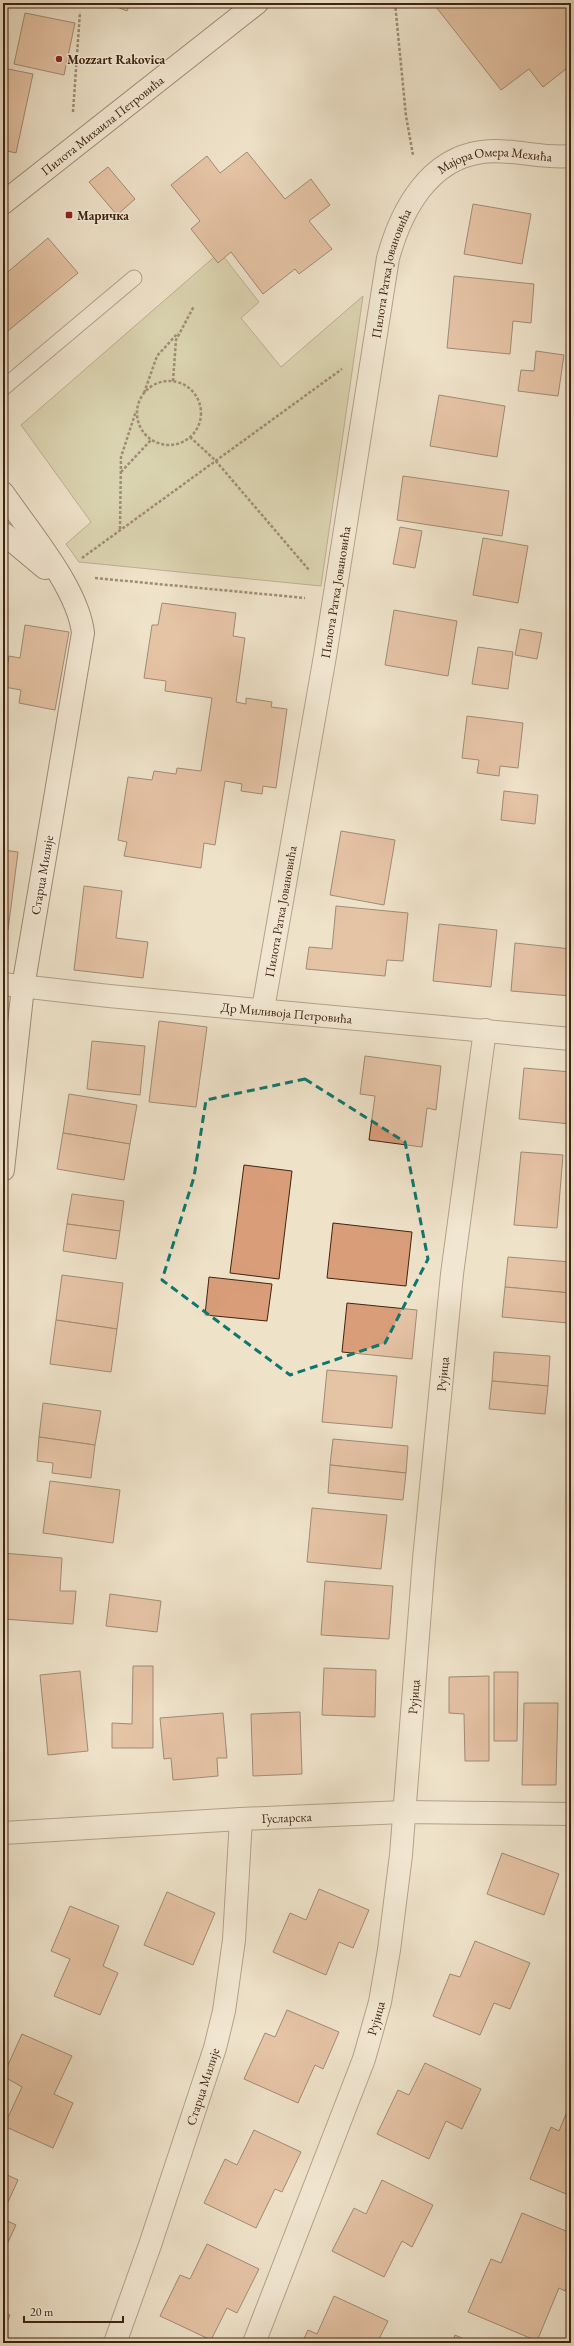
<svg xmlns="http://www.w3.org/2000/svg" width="574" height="2346" font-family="'EB Garamond',serif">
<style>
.green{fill:#c0c191;stroke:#807250}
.building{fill:#d99d7a;stroke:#402410}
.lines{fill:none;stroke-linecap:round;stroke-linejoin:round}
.lane-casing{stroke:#6c543e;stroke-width:17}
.street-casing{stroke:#6c543e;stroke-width:24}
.secondary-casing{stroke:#402410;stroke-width:24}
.path{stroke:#402410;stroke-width:2.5;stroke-dasharray:3 2;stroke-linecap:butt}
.lane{stroke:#f4ecdc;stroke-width:15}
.street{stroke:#f4ecdc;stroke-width:22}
.secondary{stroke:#f4ecdc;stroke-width:22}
.marked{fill:none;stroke:#0f766e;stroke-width:3;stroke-dasharray:8 5;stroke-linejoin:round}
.poi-dot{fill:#8f2418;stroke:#f4ecdc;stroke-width:1.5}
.labels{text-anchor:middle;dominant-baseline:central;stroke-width:3;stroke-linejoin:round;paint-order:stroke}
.poi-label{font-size:13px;font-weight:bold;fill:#402410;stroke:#f4ecdc;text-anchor:start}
.street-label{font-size:13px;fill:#402410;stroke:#f4ecdc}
</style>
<rect width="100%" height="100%" fill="#eee2c9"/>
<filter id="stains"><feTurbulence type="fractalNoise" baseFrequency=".005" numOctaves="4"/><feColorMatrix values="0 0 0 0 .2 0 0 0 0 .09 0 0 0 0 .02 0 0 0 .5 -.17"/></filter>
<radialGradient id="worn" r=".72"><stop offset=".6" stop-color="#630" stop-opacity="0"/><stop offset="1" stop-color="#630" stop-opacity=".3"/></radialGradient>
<path class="green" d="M220,252L259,302L241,318L281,367L363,296L321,586L79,562L66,544L91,522L21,425Z"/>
<g class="building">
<path d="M107,3H130L127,11Z"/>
<path d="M433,3H571V65L543,87L529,69L501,90Z"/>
<path d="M25,13L75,23L64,75L14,64Z"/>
<path d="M3,68L33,74L16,153L3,150Z"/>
<path d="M247,152L285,199L311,179L330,205L309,221L332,249L299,274L295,269L263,294L231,252L218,263L191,229L200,221L171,185L207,156L220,173Z"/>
<path d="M108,167L135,199L117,215L89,182Z"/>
<path d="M473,204L531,214L522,264L464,254Z"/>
<path d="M48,238L78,273L3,335V276Z"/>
<path d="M454,276L534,284L531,323L513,321L510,354L447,348Z"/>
<path d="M536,351L564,355L558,396L518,391L521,370L534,371Z"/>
<path d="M439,395L505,406L497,457L430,446Z"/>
<path d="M403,476L509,491L502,536L397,520Z"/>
<path d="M400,527L422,531L415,568L393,564Z"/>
<path d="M483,538L528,546L518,603L473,595Z"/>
<path d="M162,603L236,613L233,636L245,638L236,702L246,704V698L272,702L271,707L287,709L276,788L263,786L262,794L241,791L242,784L225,781L215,845L204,843L201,868L124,856L127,842L118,840L128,777L152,780L154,771L176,774L177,768L201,771L212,698L165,691L166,681L144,678L152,625H158Z"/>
<path d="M394,610L457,621L448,676L385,665Z"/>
<path d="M25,625L69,632L55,710L19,703L21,690L4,687L9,656L20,658Z"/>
<path d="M520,629L542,633L537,659L515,655Z"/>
<path d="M478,647L513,652L508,689L472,684Z"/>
<path d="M467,716L523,723L518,768L500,766L499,776L477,773L479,760L462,758Z"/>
<path d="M504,791L538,795L535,824L501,820Z"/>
<path d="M341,831L395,840L384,905L330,895Z"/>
<path d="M3,850L18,852L8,930L3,929Z"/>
<path d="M84,886L122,891L116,938L148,942L143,978L74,970Z"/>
<path d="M336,906L408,913L403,961L387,960L385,976L306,969L309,947L332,949Z"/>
<path d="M439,924L497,930L491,987L433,981Z"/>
<path d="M515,943L571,949V996L511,991Z"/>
<path d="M159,1021L207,1027L196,1107L149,1102Z"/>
<path d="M92,1041L145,1046L140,1095L87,1089Z"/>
<path d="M365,1056L441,1066L436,1110L427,1108L422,1147L369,1140L375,1096L360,1094Z"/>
<path d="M524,1068L571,1072V1124L519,1119Z"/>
<path d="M69,1094L137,1105L130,1144L63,1133Z"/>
<path d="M63,1133L130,1144L124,1180L57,1169Z"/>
<path d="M521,1152L563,1155L557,1228L514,1225Z"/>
<path d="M244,1165L292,1171L279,1279L230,1273Z"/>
<path d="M72,1194L124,1201L120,1231L67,1224Z"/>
<path d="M333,1223L412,1232L406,1286L327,1278Z"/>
<path d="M67,1224L120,1231L116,1259L63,1251Z"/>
<path d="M508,1257L571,1262V1293L505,1287Z"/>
<path d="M62,1275L123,1283L117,1329L56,1320Z"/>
<path d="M209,1277L272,1284L267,1321L205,1315Z"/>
<path d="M505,1287L571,1293L568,1323L502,1317Z"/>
<path d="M347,1303L417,1310L412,1359L342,1352Z"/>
<path d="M56,1320L117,1329L111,1372L50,1364Z"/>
<path d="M494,1352L550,1356L548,1386L492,1381Z"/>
<path d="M327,1370L397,1376L392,1428L322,1422Z"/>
<path d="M492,1381L548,1386L545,1414L489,1409Z"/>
<path d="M43,1403L101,1411L95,1445L39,1437Z"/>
<path d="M39,1437L95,1445L91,1478L52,1473L53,1463L37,1461Z"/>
<path d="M333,1439L408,1446L406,1473L330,1465Z"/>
<path d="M330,1465L406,1473L403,1500L328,1493Z"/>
<path d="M50,1481L120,1490L113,1543L43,1533Z"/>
<path d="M312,1508L387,1515L381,1569L307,1562Z"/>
<path d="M3,1553L62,1558L60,1591H76L73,1624L3,1619Z"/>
<path d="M325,1581L393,1586L389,1639L321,1635Z"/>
<path d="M110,1594L161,1601L157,1632L106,1626Z"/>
<path d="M133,1666H153V1748H112V1723L132,1724Z"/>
<path d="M324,1668L376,1670L375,1717L322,1715Z"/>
<path d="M80,1671L88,1751L48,1755L40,1675Z"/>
<path d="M494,1672H518L517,1741H494Z"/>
<path d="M489,1676V1761H465L464,1714L449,1713V1677Z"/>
<path d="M524,1703H558L556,1785H522Z"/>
<path d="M300,1712L302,1774L253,1776L251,1714Z"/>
<path d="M223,1713L227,1758H217L218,1776L173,1780L171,1758L164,1759L160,1718Z"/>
<path d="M502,1853L559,1874L544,1915L487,1894Z"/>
<path d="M319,1889L369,1910L353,1948L339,1942L326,1975L273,1952L290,1913L306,1920Z"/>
<path d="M167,1892L215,1913L193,1965L144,1945Z"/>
<path d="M70,1906L119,1926L103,1966L118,1973L100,2015L54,1996L70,1959L51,1951Z"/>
<path d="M475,1941L530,1963L510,2009L494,2003L480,2035L433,2016L450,1974L460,1977Z"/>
<path d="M287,2010L339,2032L323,2069L315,2065L298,2103L244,2079L265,2033L275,2037Z"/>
<path d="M22,2034L72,2056L54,2094L73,2103L53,2148L4,2126L22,2087L3,2076Z"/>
<path d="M425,2063L481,2089L462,2129L446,2121L429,2159L377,2134L398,2090L409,2095Z"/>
<path d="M571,2102V2196L530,2179L551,2127L559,2131Z"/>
<path d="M254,2130L301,2152L282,2192L275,2189L256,2228L204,2203L225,2159L237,2165Z"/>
<path d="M3,2173L18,2180L3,2213Z"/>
<path d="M382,2180L433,2205L412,2247L402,2241L384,2277L332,2251L354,2208L366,2214Z"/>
<path d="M522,2213L571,2233V2277L565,2291L559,2288L537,2341L468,2312L491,2259L501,2263Z"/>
<path d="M3,2219L16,2225L3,2253Z"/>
<path d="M207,2244L259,2269L237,2313L227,2308L211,2340L160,2316L180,2275L190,2279Z"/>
<path d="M334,2296L388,2321L377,2343H302L308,2330L317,2334Z"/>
<path d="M3,2312L10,2315L3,2332Z"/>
<path d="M455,2335L473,2343H452Z"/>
</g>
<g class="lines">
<defs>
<path id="lane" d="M3,388L134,278"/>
<g id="street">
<path id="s1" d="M3,984L109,996L571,1039"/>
<path id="s2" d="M263,1009L325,656L388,258C401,211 428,159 482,152C512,148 541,159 571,156"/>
<path id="s3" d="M3,1833L241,1819L403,1812L571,1814"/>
<path id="s4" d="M115,2343L150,2245L215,2048L224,2011L234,1940L241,1819"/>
<path id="s5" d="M254,2343L364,2059L380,2002L389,1950L401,1855L424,1559L452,1274L485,1030"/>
</g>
<g id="secondary">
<path id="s6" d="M3,203L257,3"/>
<path d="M3,493C29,531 78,588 83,633L23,987L3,1170"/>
<path d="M3,533L45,568"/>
</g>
</defs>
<use href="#lane" class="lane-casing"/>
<use href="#street" class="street-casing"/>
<use href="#secondary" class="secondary-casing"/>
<g class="path">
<path d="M395,3L406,116L413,155"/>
<path d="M73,112L80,12"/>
<circle cx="169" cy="413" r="32"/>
<path d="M173,381L176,340L194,306"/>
<path d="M144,393L157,356L178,333"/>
<path d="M190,437L215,460L309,570"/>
<path d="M121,472L151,440"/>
<path d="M120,529L121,457L136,411"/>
<path d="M82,558L342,369"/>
<path d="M95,578L305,598"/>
</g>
<use href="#lane" class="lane"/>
<use href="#street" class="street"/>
<use href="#secondary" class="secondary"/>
</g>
<path d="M0 0H574V2346H0ZM305,1079L405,1142L428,1259L385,1343L290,1375L162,1280L194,1177L206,1100Z" fill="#eee2c9" fill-opacity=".55" fill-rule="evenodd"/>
<path class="marked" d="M305,1079L405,1142L428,1259L385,1343L290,1375L162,1280L194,1177L206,1100Z"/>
<g class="poi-dot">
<circle cx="59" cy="59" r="4"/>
<rect x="65" y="211" width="8" height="8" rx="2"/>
</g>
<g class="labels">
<g class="poi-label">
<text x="67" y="59">Mozzart Rakovica</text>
<text x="77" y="215">Маричка</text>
</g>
<g class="street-label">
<text stroke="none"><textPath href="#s6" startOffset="126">Пилота Михаила Петровића</textPath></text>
<text stroke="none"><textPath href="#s2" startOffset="923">Мајора Омера Мехића</textPath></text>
<text stroke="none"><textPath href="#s2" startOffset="747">Пилота Ратка Јовановића</textPath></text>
<text stroke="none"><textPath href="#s2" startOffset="423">Пилота Ратка Јовановића</textPath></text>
<text transform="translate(42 875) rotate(-80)">Старца Милије</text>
<text stroke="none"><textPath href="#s2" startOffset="99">Пилота Ратка Јовановића</textPath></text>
<text stroke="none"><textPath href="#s1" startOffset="285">Др Миливоја Петровића</textPath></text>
<text stroke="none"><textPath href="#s5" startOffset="995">Рујица</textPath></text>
<text stroke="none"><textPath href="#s5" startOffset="671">Рујица</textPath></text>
<text stroke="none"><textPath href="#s3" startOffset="284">Гусларска</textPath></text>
<text stroke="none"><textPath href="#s5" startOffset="347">Рујица</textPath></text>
<text stroke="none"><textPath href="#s4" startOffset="271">Старца Милије</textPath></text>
</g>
</g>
<rect width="574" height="2346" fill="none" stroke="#eee2c9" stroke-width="16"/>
<rect x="4" y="4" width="566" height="2338" fill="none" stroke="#402410" stroke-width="2"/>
<rect x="8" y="8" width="558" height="2330" fill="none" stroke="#402410"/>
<path d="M24 2316v6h99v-6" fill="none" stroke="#402410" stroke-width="2"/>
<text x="30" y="2316" font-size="12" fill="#402410" stroke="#f4ecdc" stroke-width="3" paint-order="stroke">20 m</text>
<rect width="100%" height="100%" filter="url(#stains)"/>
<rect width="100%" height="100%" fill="url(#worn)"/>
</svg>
